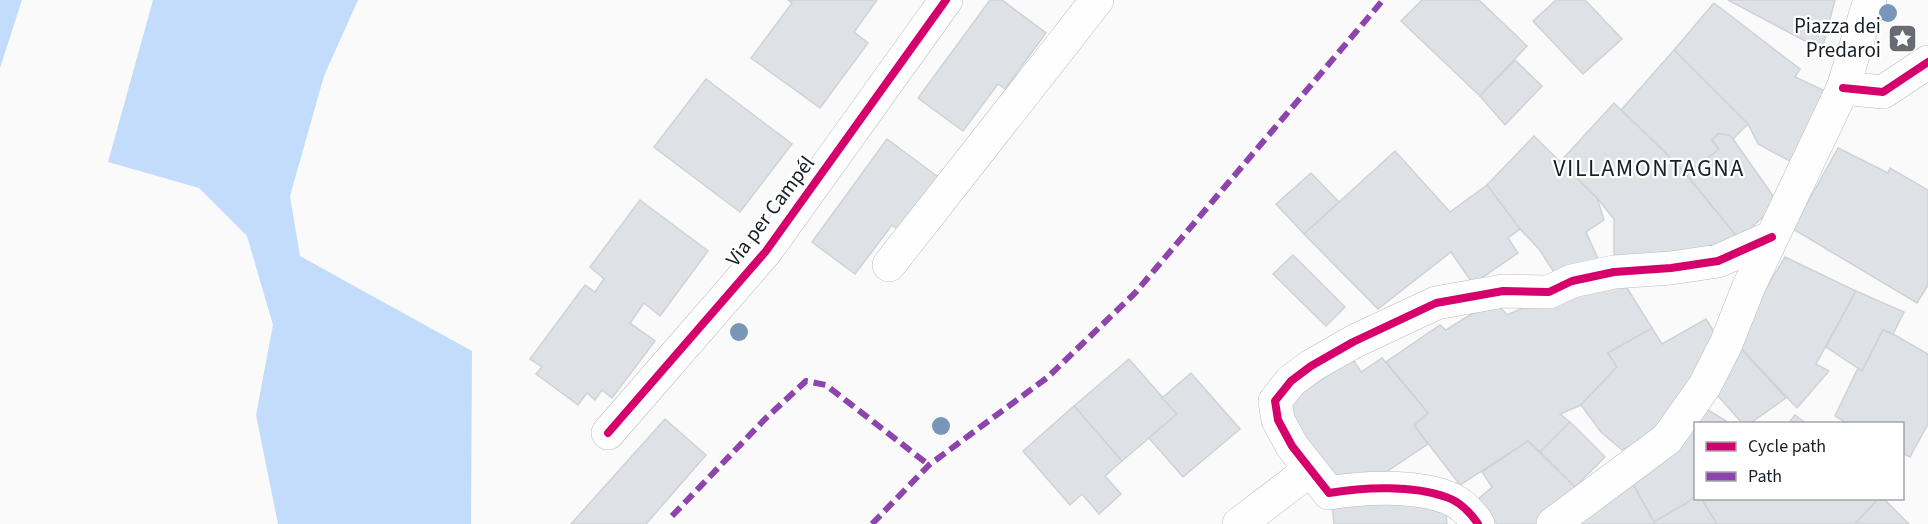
<svg xmlns="http://www.w3.org/2000/svg" width="1928" height="524" font-family="'Source Sans 3',sans-serif">
<style>
.forest{fill:#c4dcfc}
.building{fill:#dee2e6;stroke:#cfd2d6;stroke-width:1.5}
.lines{fill:none;stroke-linecap:round;stroke-linejoin:round}
.minor-casing{stroke:#babdc1;stroke-width:34}
.minor{stroke:#fefefe;stroke-width:33}
.quiet{stroke:#8e44ad;stroke-width:6;stroke-dasharray:12 6;stroke-linecap:butt}
.cycleway-casing{stroke:#fff;stroke-width:11}
.cycleway{stroke:#d6006c;stroke-width:8}
.tree{fill:#7796b8}
.labels{text-anchor:middle;dominant-baseline:central;stroke-width:4.5;stroke-linejoin:round;paint-order:stroke}
.poi-label{font-size:21px;fill:#191f28;stroke:#fff;text-anchor:end}
.street-label{font-size:21px;fill:#191f28;stroke:#fff}
.quarter-label{font-size:24px;letter-spacing:1.5px;fill:#191f28;stroke:#fff}
</style>
<rect width="100%" height="100%" fill="#fafafa"/>
<g class="forest">
<path d="M0,0H22L0,68Z"/>
<path d="M153,0H358L324,76L290,196L300,256L472,351L471,524H278L256,415L273,325L247,236L199,188L108,162Z"/>
</g>
<g class="building">
<path d="M788,0H877L854,32L868,43L820,108L751,58L792,3Z"/>
<path d="M990,0H1002L1046,33L1005,89L998,84L963,131L918,98Z"/>
<path d="M1422,0H1479L1527,46L1480,96L1401,21Z"/>
<path d="M1556,0H1585L1622,39L1583,74L1533,21Z"/>
<path d="M1728,0H1835L1822,50Z"/>
<path d="M1714,3L1800,69L1795,77L1827,92L1799,166L1758,144L1748,124L1674,50Z"/>
<path d="M1674,50L1748,124L1733,139L1729,135L1718,134L1712,140L1719,149L1687,175L1679,166L1621,110Z"/>
<path d="M1515,60L1542,86L1505,125L1480,96Z"/>
<path d="M706,79L792,144L740,212L654,147Z"/>
<path d="M1614,103L1679,166L1739,239L1680,263L1614,267V219L1597,198L1560,162Z"/>
<path d="M1718,134L1729,135L1733,139L1778,203L1739,239L1687,175L1719,149L1712,140Z"/>
<path d="M1534,136L1597,198L1604,220L1586,232L1600,263L1559,280L1539,249L1520,229L1487,185Z"/>
<path d="M887,139L938,177L898,230L892,225L855,274L812,242Z"/>
<path d="M1838,148L1888,173L1890,168L1928,190V285L1917,303L1793,229Z"/>
<path d="M1395,151L1450,212L1487,185L1520,229L1508,238L1518,253L1473,284L1451,252L1378,309L1304,234Z"/>
<path d="M1311,173L1339,202L1304,234L1276,204Z"/>
<path d="M640,200L708,251L660,316L644,303L630,323L655,341L612,398L602,390L595,400L587,393L578,405L536,374L542,367L530,359L585,285L595,292L604,279L590,267Z"/>
<path d="M1293,255L1345,307L1326,326L1273,274Z"/>
<path d="M1785,257L1856,291L1816,364L1829,371L1797,408L1734,341Z"/>
<path d="M1620,277L1652,328L1608,353L1617,367L1581,405L1560,414L1570,422L1540,452L1528,441L1460,485L1414,425L1428,413L1386,362L1440,325L1446,330L1494,300L1507,315L1565,289Z"/>
<path d="M1856,291L1904,312L1893,334L1883,330L1862,371L1826,347Z"/>
<path d="M1706,319L1723,346L1659,434L1622,450L1601,432L1581,405L1617,367L1608,353L1652,328L1662,344Z"/>
<path d="M1883,330L1893,334L1928,354V424L1910,457L1902,453V424H1848L1835,416L1858,368L1862,371Z"/>
<path d="M1734,341L1786,398L1749,424H1743L1710,387Z"/>
<path d="M1382,358L1428,413L1414,425L1428,444L1374,480L1324,476L1279,407L1353,359L1361,372Z"/>
<path d="M1129,359L1177,414L1122,461L1074,406Z"/>
<path d="M1191,373L1240,429L1183,477L1149,438L1177,414L1162,398Z"/>
<path d="M1074,406L1122,461L1105,476L1121,494L1099,514L1082,494L1070,505L1023,451Z"/>
<path d="M1708,410L1731,424H1696V496L1685,504L1654,522L1629,477L1657,461Z"/>
<path d="M1795,415L1807,424H1788Z"/>
<path d="M665,419L706,455L646,524H571Z"/>
<path d="M1570,422L1605,457L1575,487L1540,452Z"/>
<path d="M1528,441L1575,487L1560,514L1537,524H1497L1477,500L1492,487L1482,472Z"/>
<path d="M1629,477L1655,524H1567Z"/>
<path d="M1696,496V498H1701L1717,524H1655L1654,522L1685,504Z"/>
<path d="M1701,498H1879L1855,524H1717Z"/>
<path d="M1879,498H1883L1909,524H1855Z"/>
<path d="M1332,502L1445,504L1447,524H1334Z"/>
</g>
<g class="lines">
<defs>
<g id="minor">
<path d="M1843,88L1883,92L1928,62"/>
<path d="M889,265L1097,0"/>
<path d="M608,433L766,251L946,0"/>
<path d="M1239,524L1310,470"/>
<path d="M1478,524C1471,513 1459,501 1446,497C1413,485 1364,487 1329,493L1292,446L1278,420L1275,401L1291,381L1311,366L1353,342L1436,303L1503,291L1549,292L1572,281L1614,272L1671,268L1718,261L1772,237"/>
<path d="M1553,524L1667,439L1704,387L1726,344L1749,286L1843,88L1870,0"/>
</g>
</defs>
<use href="#minor" class="minor-casing"/>
<use href="#minor" class="minor"/>
<g class="quiet">
<path d="M672,516L765,419L806,381L826,385L929,465"/>
<path d="M872,524L929,465L1048,377L1135,293L1383,0"/>
</g>
<defs>
<g id="cycleway">
<path d="M1843,88L1883,92L1928,62"/>
<path d="M608,433L766,251L946,0"/>
<path d="M1478,524C1471,513 1459,501 1446,497C1413,485 1364,487 1329,493L1292,446L1278,420L1275,401L1291,381L1311,366L1353,342L1436,303L1503,291L1549,292L1572,281L1614,272L1671,268L1718,261L1772,237"/>
</g>
</defs>
<use href="#cycleway" class="cycleway-casing"/>
<use href="#cycleway" class="cycleway"/>
</g>
<g class="tree">
<circle cx="1888" cy="13" r="9"/>
<circle cx="739" cy="332" r="9"/>
<circle cx="941" cy="426" r="9"/>
</g>
<defs>
<symbol id="sight-square" viewBox="-11 -11 22 22"><rect x="-9" y="-9" width="18" height="18" rx="4" fill="#686c72" stroke="#fff"/><path d="M0-6L1.8-2.2L6-1.7L2.9 1.2L3.7 5.4L0 3.3L-3.7 5.4L-2.9 1.2L-6-1.7L-1.8-2.2Z" fill="#fff"/></symbol>
</defs>
<g fill-rule="evenodd">
<use href="#sight-square" x="1886" y="22" width="33" height="33"/>
</g>
<g class="labels">
<g class="poi-label">
<text x="1881" y="26">Piazza dei<tspan x="1881" dy="24">Predaroi</tspan></text>
</g>
<g class="street-label">
<text transform="translate(770 211) rotate(-53)">Via per Campél</text>
</g>
<g class="quarter-label">
<text x="1649" y="168">VILLAMONTAGNA</text>
</g>
</g>
<rect x="1694" y="422" width="210" height="78" fill="#ffffff" stroke="#a3a5a9" stroke-width="1.5"/>
<rect x="1706" y="442" width="30" height="9" fill="#d6006c" stroke="#a3a5a9" stroke-width="1.5"/>
<text x="1748" y="452" font-size="18" fill="#191f28">Cycle path</text>
<rect x="1706" y="472" width="30" height="9" fill="#8e44ad" stroke="#a3a5a9" stroke-width="1.5"/>
<text x="1748" y="482" font-size="18" fill="#191f28">Path</text>
</svg>
